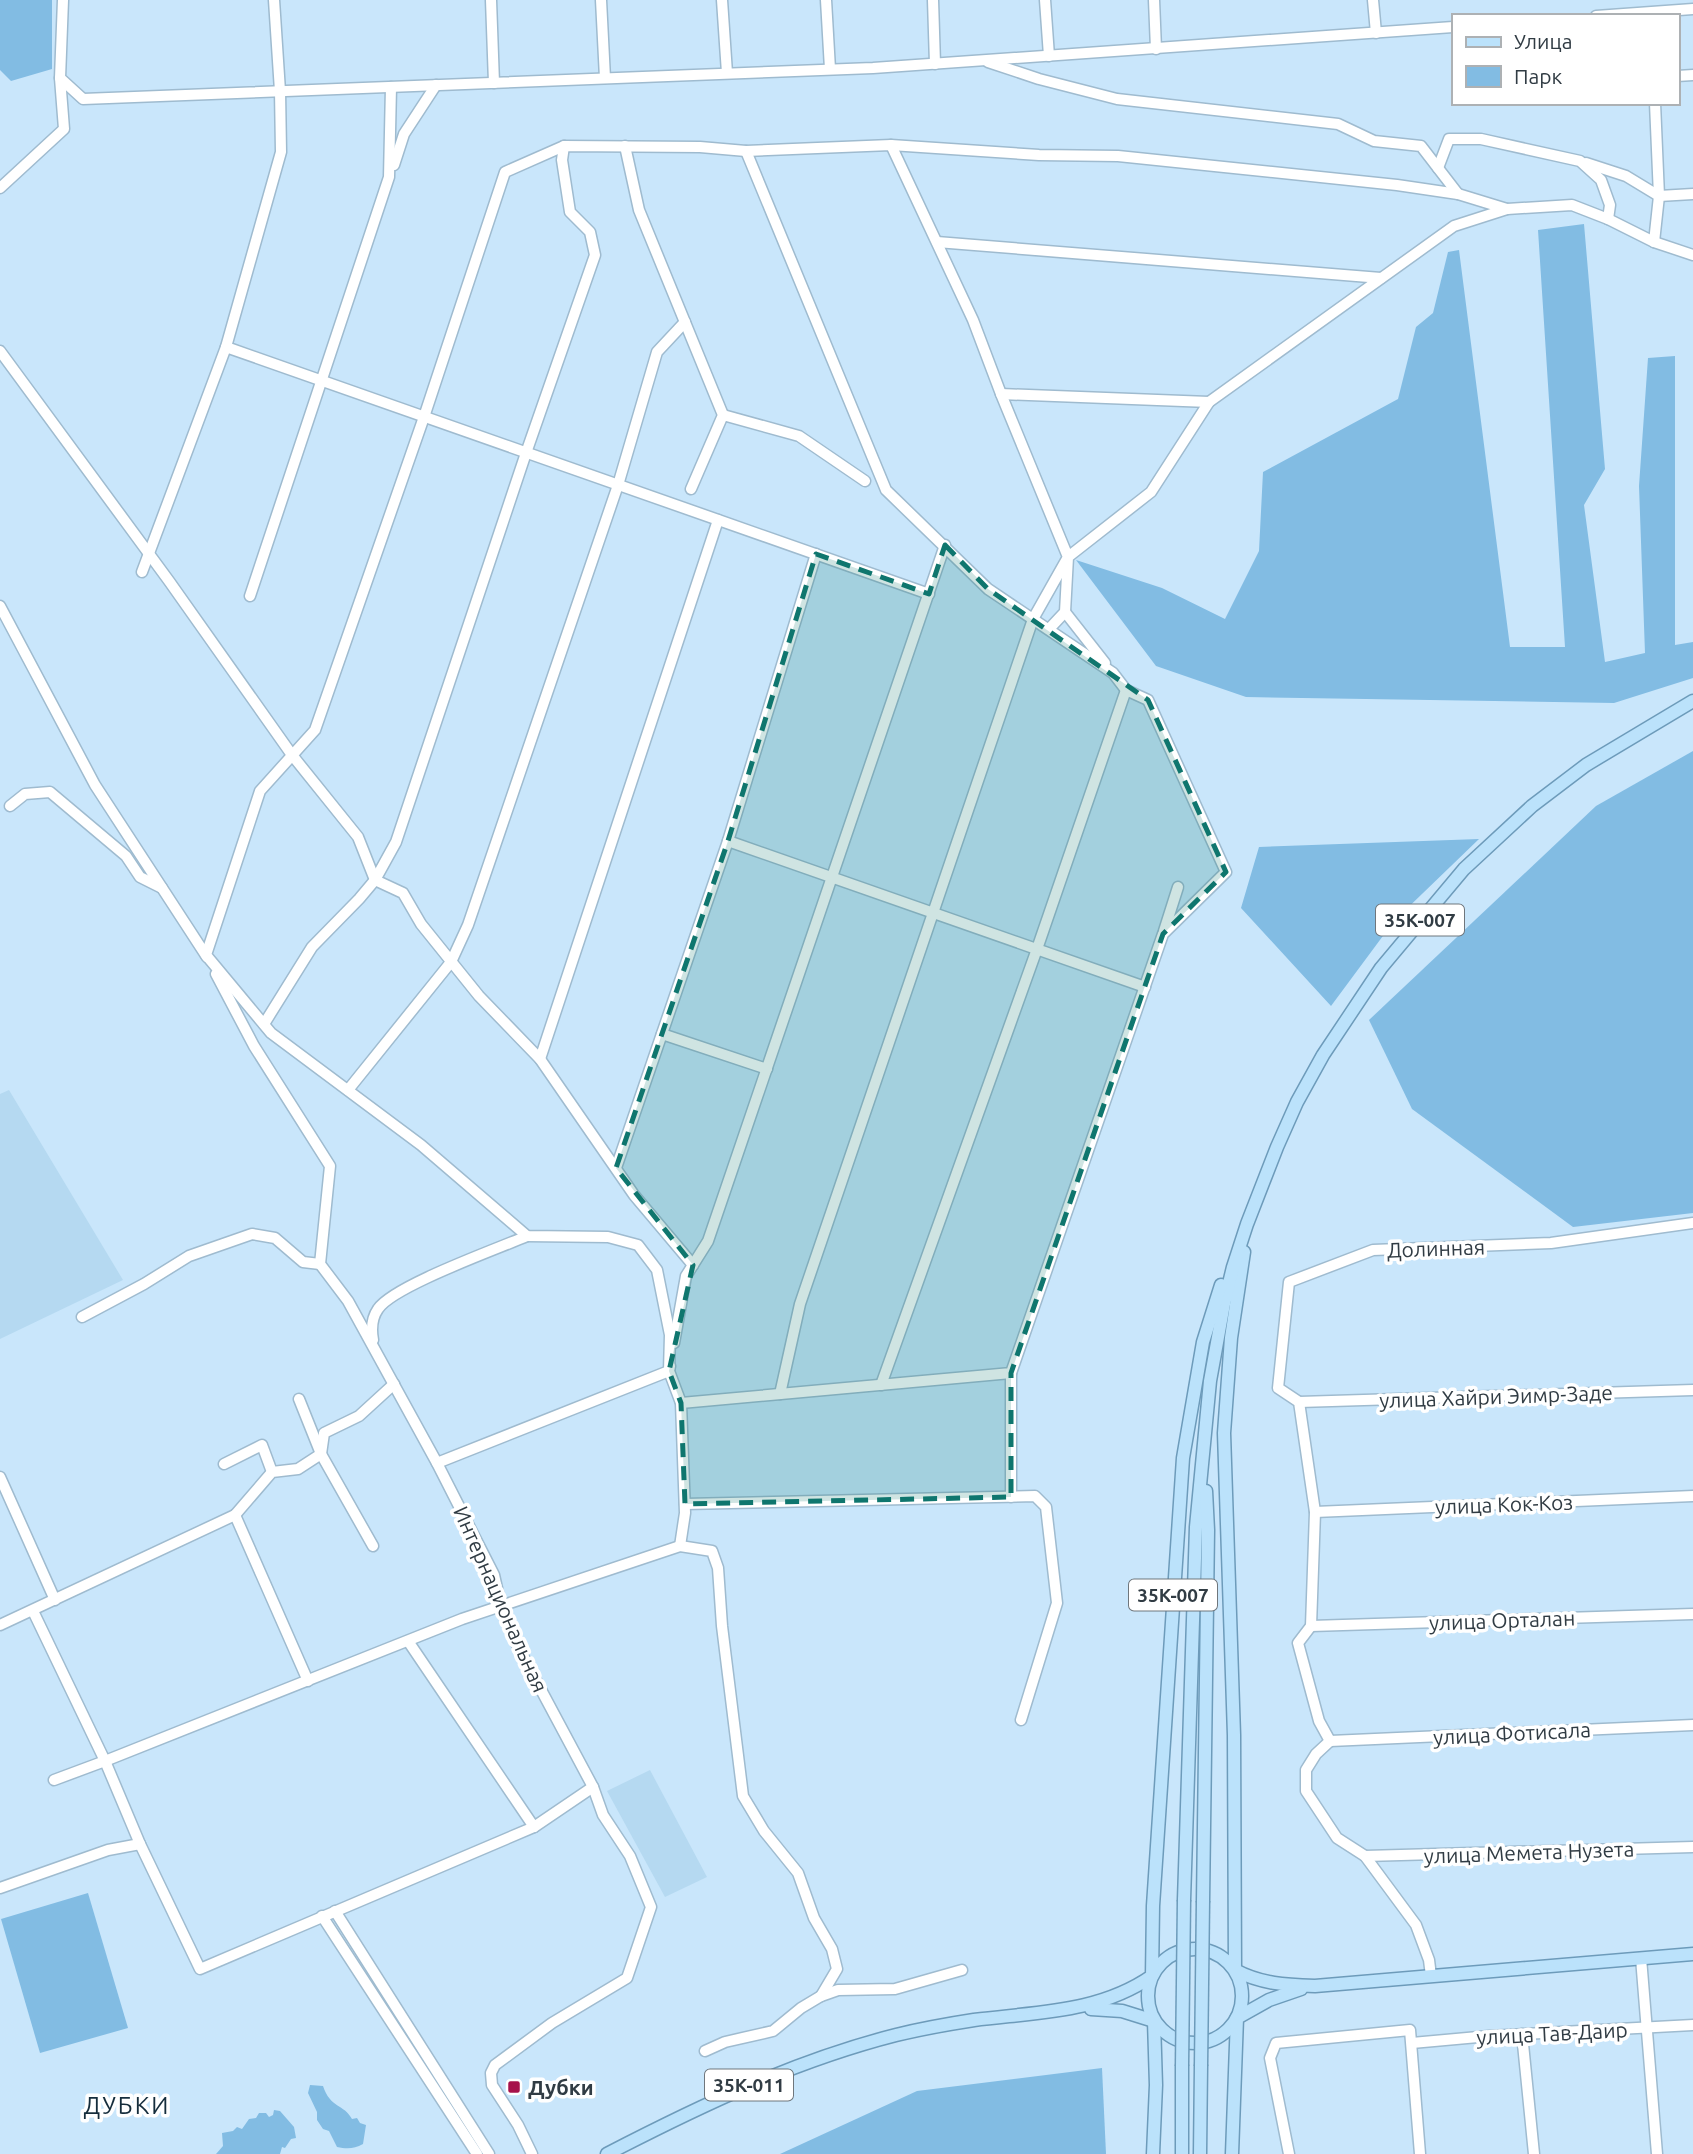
<svg xmlns="http://www.w3.org/2000/svg" width="1693" height="2154" font-family="Ubuntu,sans-serif">
<style>
.built{fill:#b5d9f1}
.green{fill:#82bce3}
.lines{fill:none;stroke-linecap:round;stroke-linejoin:round}
.minor-casing{stroke:#9fbbcf;stroke-width:13}
.major-casing{stroke:#6d9bba;stroke-width:15}
.minor{stroke:#fff;stroke-width:10}
.major{stroke:#bbe2fb;stroke-width:12}
.major-bridge-casing{stroke:#6d9bba;stroke-width:15;stroke-linecap:butt}
.major-bridge{stroke:#bbe2fb;stroke-width:12}
.marked{fill:#0f766e;fill-opacity:0.2;stroke:#0f766e;stroke-width:5;stroke-dasharray:14 9;stroke-linejoin:round}
.poi-dot{fill:#a6124b;stroke:#fff;stroke-width:2.5}
.labels{text-anchor:middle;dominant-baseline:central;stroke-width:7;stroke-linejoin:round;paint-order:stroke}
.shield{fill:#fff;stroke:#6f767c;stroke-width:2}
.shield-label{font-size:19px;font-weight:bold;fill:#313c44}
.street-label{font-size:21px;fill:#313c44;stroke:#fff}
.poi-label{font-size:21px;font-weight:bold;fill:#313c44;stroke:#fff;text-anchor:start}
.quarter-label{font-size:24px;letter-spacing:2px;fill:#152d3c;stroke:#fff}
</style>
<rect width="100%" height="100%" fill="#c9e6fb"/>
<g class="built">
<path d="M9,1090L123,1280L0,1339V1094Z"/>
<path d="M650,1770L707,1877L665,1897L607,1791Z"/>
</g>
<g class="green">
<path d="M0,0H52V69L11,81L0,70Z"/>
<path d="M1584,224L1605,469L1584,505L1605,662L1645,653L1639,486L1648,358L1675,356V645L1693,642V678L1614,703L1246,697L1156,666L1076,560L1162,588L1225,619L1259,551L1263,472L1398,399L1416,327L1433,313L1448,252L1459,250L1510,647H1565L1538,230Z"/>
<path d="M1693,751V1213L1573,1227L1412,1109L1369,1020L1596,806Z"/>
<path d="M1479,839L1394,921L1331,1006L1241,908L1259,847Z"/>
<path d="M88,1893L128,2028L40,2053L1,1919Z"/>
<path d="M1102,2068L1106,2154H780L917,2091Z"/>
<path d="M310,2085L323,2086C330,2108 344,2104 352,2119L357,2118L360,2123L366,2125L363,2144C354,2149 347,2149 337,2147L329,2131L323,2129L317,2120V2112L308,2093Z"/>
<path d="M274,2110L280,2111L294,2127L296,2138L291,2139L285,2148L282,2147L280,2154H216L223,2146L222,2133L233,2131L237,2127L242,2129L249,2119L256,2118L259,2113H266L269,2117L273,2115Z"/>
</g>
<g class="lines">
<defs>
<g id="minor">
<path d="M63,0L60,78L83,99L873,68L1453,27"/>
<path d="M491,0L494,83"/>
<path d="M601,0L605,78"/>
<path d="M722,0L727,73"/>
<path d="M826,0L830,69"/>
<path d="M933,0L935,64"/>
<path d="M1045,0L1049,56"/>
<path d="M1154,0L1156,49"/>
<path d="M1373,0L1376,33"/>
<path d="M1596,16L1693,9"/>
<path d="M988,62L1039,79L1117,99L1338,124L1374,141L1421,146L1458,194"/>
<path d="M1677,76L1693,75"/>
<path d="M625,146L639,210L723,415L691,489"/>
<path d="M1586,163L1626,176L1659,196L1693,194"/>
<path d="M394,165L404,134L436,85"/>
<path d="M1438,168L1449,139H1481L1580,161L1601,180L1610,205L1608,219"/>
<path d="M0,188L64,129L60,78"/>
<path d="M937,242L1381,278"/>
<path d="M1654,242L1659,196L1655,103"/>
<path d="M226,347L929,594"/>
<path d="M0,351L169,581L292,755L358,837L375,880L403,893L421,924L479,996L540,1059L634,1195L693,1265"/>
<path d="M1001,394L1209,402"/>
<path d="M723,415L799,436L865,481"/>
<path d="M142,572L226,347L281,152L280,91L274,0"/>
<path d="M250,596L389,177L391,87"/>
<path d="M0,606L95,785L207,957"/>
<path d="M1065,612L1105,663"/>
<path d="M1049,629L1065,612L1068,557L1151,492L1209,402L1454,226L1507,209L1572,205L1608,219L1654,242L1693,255"/>
<path d="M10,806L25,794L50,792L126,856L140,877L162,888"/>
<path d="M728,841L1145,987"/>
<path d="M1164,931L1178,887"/>
<path d="M216,974L254,1046L330,1166L320,1264L348,1301L437,1463L494,1575L501,1606L515,1641L593,1787L603,1815L630,1856L651,1907L627,1978L552,2023L495,2065L491,2073L492,2085L518,2125L532,2154"/>
<path d="M264,1024L312,947L359,899L375,880L396,842L526,453L595,255L590,232L570,212L562,160L564,146"/>
<path d="M662,1034L767,1069"/>
<path d="M540,1059L718,520"/>
<path d="M348,1090L451,962L468,925L618,485L657,352L685,322"/>
<path d="M616,1168L728,841L816,554"/>
<path d="M82,1317L144,1284L189,1256L252,1234L275,1238L303,1262L320,1264"/>
<path d="M373,1340C371,1329 371,1319 378,1309C393,1286 497,1249 527,1236"/>
<path d="M674,1343L686,1276L708,1241L945,545"/>
<path d="M670,1366L669,1371L681,1403L685,1513L680,1546"/>
<path d="M1011,1373V1497"/>
<path d="M881,1385L1037,949L1126,690"/>
<path d="M780,1394L800,1304L1033,619L1068,557L1001,394L973,320L891,145"/>
<path d="M299,1399L321,1454L373,1546"/>
<path d="M1299,1402L1693,1390"/>
<path d="M681,1403L1011,1373L1163,934L1226,872L1148,700L1126,690L1113,673L988,589L886,490L746,151"/>
<path d="M437,1463L669,1371L670,1335L657,1270L638,1245L608,1237L527,1236L421,1145L271,1033L206,955L260,791L315,730L424,417L505,172L564,146L700,147L746,151L891,145L1039,155L1118,156L1397,185L1458,194L1507,209"/>
<path d="M224,1464L262,1445L272,1472"/>
<path d="M0,1477L55,1600"/>
<path d="M685,1504L1035,1496L1046,1507L1057,1603L1021,1720"/>
<path d="M1315,1512L1693,1496"/>
<path d="M235,1515L272,1472L298,1469L321,1454L324,1433L359,1416L394,1384"/>
<path d="M33,1611L105,1761L140,1844L200,1969L534,1827L593,1787"/>
<path d="M0,1625L235,1515L308,1681"/>
<path d="M1311,1626L1693,1614"/>
<path d="M408,1641L534,1827"/>
<path d="M1330,1741L1693,1725"/>
<path d="M54,1780L105,1761L462,1619L680,1546L712,1551L718,1568L722,1626L743,1796L764,1831L798,1873L814,1918L832,1949L837,1969L821,1996L801,2008L773,2031L725,2042L705,2051"/>
<path d="M1365,1856L1693,1847"/>
<path d="M0,1888L108,1850L140,1844"/>
<path d="M335,1911L489,2154"/>
<path d="M322,1916L477,2154"/>
<path d="M1641,1958L1657,2154"/>
<path d="M1431,1976L1429,1960L1416,1925L1365,1856L1337,1838L1306,1791V1770L1316,1754L1330,1741L1319,1721L1298,1643L1311,1626L1315,1512L1299,1402L1278,1388L1289,1282L1373,1250L1551,1243L1693,1223"/>
<path d="M821,1996L838,1990L895,1989L962,1970"/>
<path d="M1522,2034L1534,2154"/>
<path d="M1412,2043L1489,2036L1693,2025"/>
<path d="M1289,2154L1270,2058L1276,2043L1410,2030L1420,2154"/>
</g>
<g id="major">
<path d="M1244,1252L1231,1338L1224,1433L1234,1735L1235,1970C1261,1984 1286,1985 1315,1986L1693,1954"/>
<path d="M1184,1900L1196,1527L1210,1381L1224,1304L1233,1267L1247,1224L1277,1147L1297,1102L1323,1055L1381,968L1464,869L1532,806L1586,765L1693,701"/>
<path d="M1203,1901L1208,1530L1206,1491"/>
<circle cx="1195" cy="1996" r="47"/>
<path d="M1091,2009L1122,2011L1154,2021L1156,2085L1153,2154"/>
<path d="M607,2154C700,2106 794,2061 896,2035C921,2029 948,2024 974,2020C1036,2012 1099,2013 1152,1976L1153,1906L1183,1458L1203,1342L1221,1285"/>
<path d="M1182,2154V2066"/>
<path d="M1200,2154L1201,2066"/>
<path d="M1232,2154L1237,2018L1269,2000L1301,1989"/>
</g>
</defs>
<use href="#minor" class="minor-casing"/>
<use href="#major" class="major-casing"/>
<use href="#minor" class="minor"/>
<use href="#major" class="major"/>
<defs>
<g id="major-bridge">
<path d="M1182,2066L1184,1900"/>
<path d="M1201,2066L1203,1901"/>
</g>
</defs>
<use href="#major-bridge" class="major-bridge-casing"/>
<use href="#major-bridge" class="major-bridge"/>
</g>
<path class="marked" d="M945,545L988,589L1148,700L1226,872L1163,934L1011,1373V1497L685,1504L681,1403L669,1371L693,1265L616,1168L728,841L816,554L929,594Z"/>
<rect class="poi-dot" x="507" y="2080" width="14" height="14" rx="3.5"/>
<g class="labels">
<g class="shield">
<rect x="1376" y="904.5" width="88" height="31" rx="5"/>
<rect x="1129" y="1579.5" width="88" height="31" rx="5"/>
<rect x="705" y="2069.5" width="88" height="31" rx="5"/>
</g>
<g class="shield-label">
<text x="1420" y="920">35К-007</text>
<text x="1173" y="1595">35К-007</text>
<text x="749" y="2085">35К-011</text>
</g>
<g class="street-label">
<text transform="translate(1436 1248) rotate(-2)">Долинная</text>
<text transform="translate(1496 1396) rotate(-2)">улица Хайри Эимр-Заде</text>
<text transform="translate(1504 1504) rotate(-2)">улица Кок-Коз</text>
<text transform="translate(501 1599) rotate(66)">Интернациональная</text>
<text transform="translate(1502 1620) rotate(-2)">улица Орталан</text>
<text transform="translate(1512 1733) rotate(-3)">улица Фотисала</text>
<text transform="translate(1529 1852) rotate(-2)">улица Мемета Нузета</text>
<text transform="translate(1552 2033) rotate(-3)">улица Тав-Даир</text>
</g>
<g class="poi-label">
<text x="528" y="2087">Дубки</text>
</g>
<g class="quarter-label">
<text x="127" y="2105">ДУБКИ</text>
</g>
</g>
<rect x="1452" y="14" width="228" height="91" fill="#ffffff" stroke="#adb1b4" stroke-width="2"/>
<rect x="1466" y="37" width="35" height="10" fill="#bbe2fb" stroke="#adb1b4" stroke-width="2"/>
<text x="1514" y="49" font-size="21" fill="#313c44">Улица</text>
<rect x="1466" y="66" width="35" height="21" fill="#82bce3" stroke="#adb1b4" stroke-width="2"/>
<text x="1514" y="84" font-size="21" fill="#313c44">Парк</text>
</svg>
